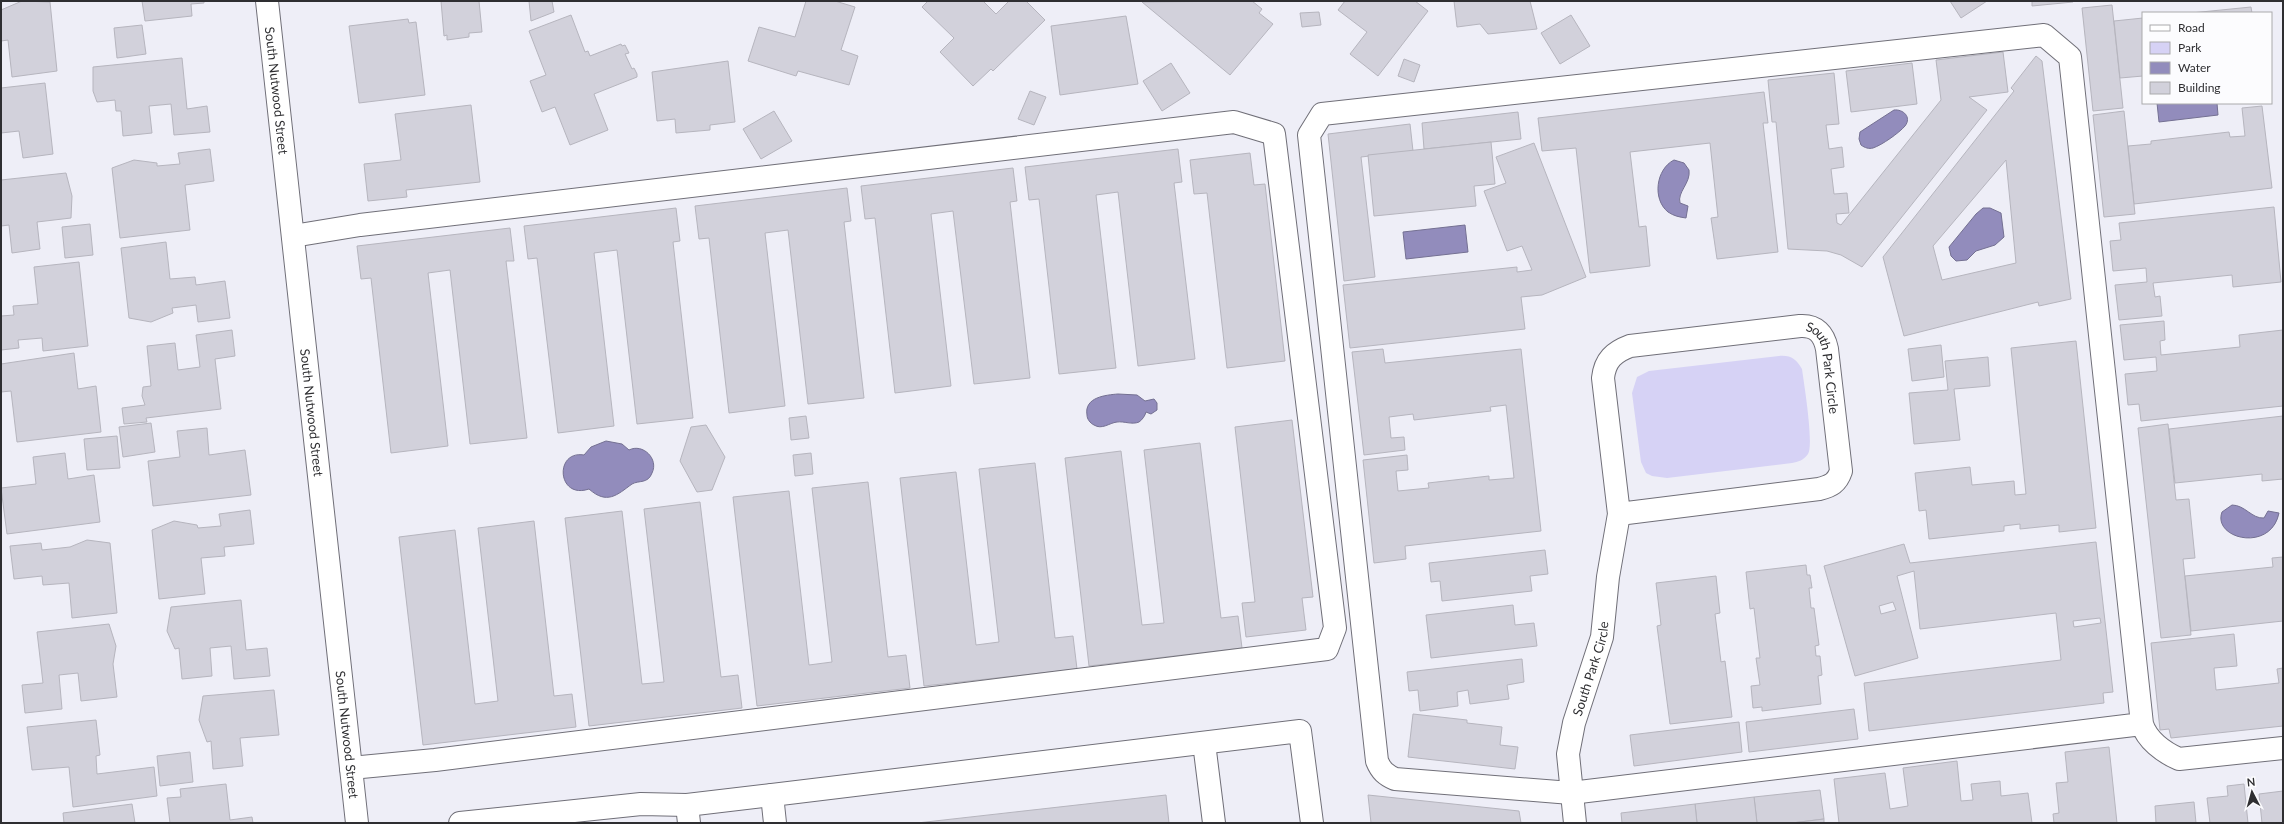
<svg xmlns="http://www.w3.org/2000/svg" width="2284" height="824" font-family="Lato,sans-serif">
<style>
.green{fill:#d6d2f5}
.water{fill:#928cbc;stroke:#747092}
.building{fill:#d2d1db;stroke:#b6b5be;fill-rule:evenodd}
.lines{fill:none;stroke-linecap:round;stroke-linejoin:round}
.minor-casing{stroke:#706f78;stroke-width:24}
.minor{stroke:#fff;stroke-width:22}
.labels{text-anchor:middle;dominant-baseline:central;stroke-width:3.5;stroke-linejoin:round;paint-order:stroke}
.street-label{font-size:13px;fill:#2e2e31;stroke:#fcfcfe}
</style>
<rect width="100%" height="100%" fill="#eeeef7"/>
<path class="green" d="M1779,356C1791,355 1796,359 1802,369C1804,384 1814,444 1808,454C1804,460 1798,462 1792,463L1667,478L1652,476L1646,473L1641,462L1632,393L1637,377L1649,371Z"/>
<g class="water">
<path d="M2157,103H2217L2218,115L2159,122Z"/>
<path d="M1894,110C1903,109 1912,117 1905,126C1899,133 1882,145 1873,148C1869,149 1865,148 1861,145L1859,139L1860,132Z"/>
<path d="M1674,160L1684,163L1689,170C1691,183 1677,192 1680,203L1688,206L1686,218C1679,217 1674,216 1668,212C1652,199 1656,169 1674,160Z"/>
<path d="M1983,208H1990L2001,213L2004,237L1995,245L1976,251L1967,260L1956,261L1951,256L1949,247L1976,214Z"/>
<path d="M1465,225L1468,252L1406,259L1403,232Z"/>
<path d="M1118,394L1137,395L1145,401L1154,399L1157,403V410L1151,414L1146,412C1145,416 1142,420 1139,422C1132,425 1124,421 1117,422C1109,423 1102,430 1094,425C1090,423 1087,419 1087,415C1084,397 1106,395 1118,394Z"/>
<path d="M606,441L622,444L629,450C643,443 659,459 652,473C648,484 639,480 632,484C617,495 607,505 589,489C557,500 554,450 584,455L591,447Z"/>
<path d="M2232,505C2245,505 2252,519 2264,518L2268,511L2279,513C2271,553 2212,539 2222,512Z"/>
</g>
<g class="building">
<path d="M22,1L50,2L57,71L12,77L8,40L1,41V10Z"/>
<path d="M142,1H204V3L191,4L192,16L145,21Z"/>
<path d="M441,1H479L482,32L469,33V37L447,40V35L444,36Z"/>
<path d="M529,1H552L554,12L531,21Z"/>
<path d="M806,1H835L855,7L841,50L858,56L849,85L798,71L796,76L748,61L759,27L795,37Z"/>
<path d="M928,1H983L996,14L1009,1H1026L1045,20L993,71L991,69L973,86L940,52L954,38L922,7Z"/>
<path d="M1252,1L1262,9L1259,13L1273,24L1230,75L1142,2Z"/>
<path d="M1345,1H1415L1428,11L1378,76L1350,54L1367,32L1338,10Z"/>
<path d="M1454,1H1530L1537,29L1488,34L1480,24L1457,27Z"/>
<path d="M1950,1H1987L1961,18Z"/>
<path d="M2032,1H2072L2073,2L2032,6Z"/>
<path d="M2112,5L2123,108L2093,111L2082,8Z"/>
<path d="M2251,7L2252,13H2191Z"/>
<path d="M1319,12L1321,25L1302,27L1300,13Z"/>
<path d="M571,15L585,52L588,51L590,56L621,44L622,46L625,45L629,53L625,54L632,69L634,68L637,74V77L594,94L608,130L570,145L555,107L542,112L530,81L546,75L529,31Z"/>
<path d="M1571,15L1590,46L1560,64L1541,33Z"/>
<path d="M1126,16L1138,84L1060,95L1051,26Z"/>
<path d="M2143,18V78V76L2120,78L2114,21Z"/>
<path d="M408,19L409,23L416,22L425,95L359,103L349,26Z"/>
<path d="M142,25L146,54L117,58L114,28Z"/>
<path d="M2003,52L2008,92L1969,97L1987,110L1862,267L1841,255L1827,251L1788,249L1776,122H1772L1768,80L1834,73L1839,124L1826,125L1829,149L1842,147L1844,167L1831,169L1834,194L1847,193L1849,213L1836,214L1837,223L1841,225L1941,100L1936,60Z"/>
<path d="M2036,56L2042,61L2071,299L2039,306L2038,302L1904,336L1883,257L2014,91L2011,88ZM2006,160L2016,263L1942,280L1933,246Z"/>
<path d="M182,58L187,109L207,106L210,132L174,135L171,104L149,106L152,133L123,136L121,111H116L115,100L97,102L93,91V67Z"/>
<path d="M1404,59L1420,65L1414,82L1398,76Z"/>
<path d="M728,61L735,122L710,125V130L676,133L675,119L657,121L652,72Z"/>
<path d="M1171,63L1190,93L1162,111L1143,81Z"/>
<path d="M1912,63L1917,104L1851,112L1846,71Z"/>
<path d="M45,83L53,154L23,158L19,131L1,133V88Z"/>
<path d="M1030,91L1046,97L1034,125L1018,119Z"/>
<path d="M1764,92L1768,123H1763L1778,252L1717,259L1711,218L1718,217L1710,143L1630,152L1639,227L1646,226L1650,266L1590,273L1576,148L1542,151L1538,118Z"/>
<path d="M471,105L480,182L406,190L407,197L368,201L364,164L401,160L395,114Z"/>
<path d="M2262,106L2272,188L2134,204L2128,146L2151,144V141L2229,132L2230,137L2245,136L2242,108Z"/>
<path d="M774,111L792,141L761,159L743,129Z"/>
<path d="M2124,111L2135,214L2104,217L2093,115Z"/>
<path d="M1518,112L1521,139L1424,149L1422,123Z"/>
<path d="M1410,124L1413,151L1361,157L1375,277L1344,281L1328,134Z"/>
<path d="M1491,142L1495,184L1474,186L1476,206L1374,216L1368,155Z"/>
<path d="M1534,143L1586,277L1542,295L1521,297L1525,329L1350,348L1343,285L1517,267V272L1532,270L1522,246L1507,251L1484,191L1506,183L1496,157Z"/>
<path d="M210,149L214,181L185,185L190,230L120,238L112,168L134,160L157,163V166L180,164L178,153Z"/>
<path d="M1178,149L1182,182L1174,183L1195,359L1138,366L1118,192L1096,195L1116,368L1059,374L1039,199L1029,200L1025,167Z"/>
<path d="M1250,153L1254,185L1265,184L1285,361L1227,368L1207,193L1194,194L1190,160Z"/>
<path d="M1013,168L1017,201L1010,202L1030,378L974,384L953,211L931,214L951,386L895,393L875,218L865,219L861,186Z"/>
<path d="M66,173L72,196L71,218L37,222L40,249L12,253L9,225L1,226V180Z"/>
<path d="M847,188L851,221L844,222L864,398L808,404L788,230L765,233L785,406L729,413L709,238L699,239L695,206Z"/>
<path d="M2274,207L2281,282L2233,287L2232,275L2153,283L2155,297L2160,296L2162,316L2119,320L2115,285L2147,282L2146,268L2113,271L2110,241L2121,240L2119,223Z"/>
<path d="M676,208L680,241L673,242L693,418L637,424L617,250L594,253L614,426L558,433L537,258L528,259L524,226Z"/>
<path d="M90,224L93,255L65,258L62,227Z"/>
<path d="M510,228L514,261H506L527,438L470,444L450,270L428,273L448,446L391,453L371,278L361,279L357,246Z"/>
<path d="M166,242L170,279L195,277L196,285L225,281L230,318L198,322L196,305L172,308L173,313L151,322L129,318L121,248Z"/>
<path d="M79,262L88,346L43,351L42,338L18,340L19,348L1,350V316L14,315L13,306L38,304L34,267Z"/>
<path d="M2164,321L2165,340L2160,341L2161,355L2240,347L2239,335L2283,330V406L2141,421L2139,404L2128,405L2125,374L2157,371L2156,357L2124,360L2120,325Z"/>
<path d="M232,330L235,356L215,359L221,409L146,418L147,422L124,424L122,408L145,405L142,396L143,387L151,386L147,346L175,343L178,370L200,367L196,335Z"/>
<path d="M2076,341L2096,528L2059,532V525L2020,529V524L2004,526V531L1929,539L1926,510L1919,511L1915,473L1970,467L1972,485L2014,481L2015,495L2026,494L2011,348Z"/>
<path d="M1941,345L1944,377L1912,381L1908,349Z"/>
<path d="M1383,349L1385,363L1521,349L1541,531L1405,546L1406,559L1374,563L1363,460L1407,455L1408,470L1396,471L1398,491L1429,488L1428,483L1489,476V480L1514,478L1506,405L1490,407L1491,411L1414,420L1413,414L1389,417L1391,438L1404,437L1405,450L1364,455L1352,352Z"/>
<path d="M74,353L78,389L96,386L101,432L17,442L11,391L1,392V364Z"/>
<path d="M1988,357L1990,386L1954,389L1960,440L1914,444L1909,393L1948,390L1945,361Z"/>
<path d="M806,416L809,438L791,440L789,418Z"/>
<path d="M2283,416V479L2262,481V474L2175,483L2169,429Z"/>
<path d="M1292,420L1313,597L1302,598L1306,630L1246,637L1242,603L1255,602L1235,427Z"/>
<path d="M151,423L155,452L123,457L119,427Z"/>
<path d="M2168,424L2176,500L2189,499L2195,558L2183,559L2191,635L2161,638L2138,428Z"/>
<path d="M706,425L725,457L712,490L697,492L680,461L691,427Z"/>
<path d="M207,428L209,455L245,450L251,495L153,506L148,461L180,457L177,431Z"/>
<path d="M117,436L120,468L87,470L84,439Z"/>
<path d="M1200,443L1221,618L1238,616L1242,648L1089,666L1065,458L1121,451L1142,625L1164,623L1144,450Z"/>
<path d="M65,453L68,479L94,475L100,522L7,534L1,488L36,484L33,457Z"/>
<path d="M811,453L813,474L795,476L793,455Z"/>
<path d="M1035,463L1055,638L1073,636L1077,669L924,686L900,478L956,472L976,645L999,642L979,469Z"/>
<path d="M868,482L888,657L906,655L910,688L757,706L733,497L789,491L809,665L832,662L812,488Z"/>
<path d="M700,502L721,677L738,675L742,708L589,726L565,518L622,511L642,684L664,682L644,509Z"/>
<path d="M250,510L254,544L224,547L225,556L201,558L205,594L159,599L152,530L174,521L197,525L198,528L221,526L219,514Z"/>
<path d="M534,521L554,696L572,694L576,727L423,745L399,537L455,530L475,704L498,701L478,528Z"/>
<path d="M87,540L110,543L117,613L72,618L69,583L43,585L42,576L14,579L10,546L41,543L42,550L70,547Z"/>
<path d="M2096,542L2113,692L2103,693L2104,703L1869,731L1864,683L2061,660L2056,613L1920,629L1914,571L1897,576L1918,658L1855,676L1824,566L1904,544L1910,563ZM1893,602L1896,610L1881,614L1879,606ZM2100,618L2101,623L2074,627L2073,621Z"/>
<path d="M1545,550L1548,574L1530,576L1532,591L1442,601L1440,581L1431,582L1429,563Z"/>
<path d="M2283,557V621L2191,631L2185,576L2273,567L2272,558Z"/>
<path d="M1806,565L1807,575H1810L1812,588H1809L1811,608H1814L1819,645L1815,646L1816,656H1820L1822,675L1818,676L1821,704L1762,711V707L1753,708L1751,686L1760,685L1756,658H1760L1754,608L1750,609L1746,572Z"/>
<path d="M1716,576L1720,613L1715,614L1721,662L1725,661L1732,717L1670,724L1657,626L1661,625L1656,583Z"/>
<path d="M241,600L246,650L267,648L270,676L234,679L231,646L210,648L212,676L182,679L179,648L175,649L167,631L171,607Z"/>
<path d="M1513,605L1515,625L1534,623L1537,646L1431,658L1426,615Z"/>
<path d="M109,624L116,646L113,664L117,697L81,701L78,673L59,675L62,709L25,713L22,685L43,683L37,632Z"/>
<path d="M2234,634L2237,666L2214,668L2216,690L2279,683L2277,669L2283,668V726L2171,738L2169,729L2160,730L2151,643Z"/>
<path d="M1522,659L1524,682L1507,685L1509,699L1470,704L1468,690L1457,692L1458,706L1420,711L1418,690L1409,691L1407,672Z"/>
<path d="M274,690L279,735L240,738L243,766L213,769L211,741L207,742L199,720L203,696Z"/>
<path d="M1854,709L1858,739L1749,752L1746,722Z"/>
<path d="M1413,714L1467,720V723L1502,727L1500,745L1518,747L1515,769L1408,757Z"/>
<path d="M96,720L100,755L96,756L97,774L154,767L157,796L73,807L69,767L32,770L27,727Z"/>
<path d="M1739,722L1742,752L1634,766L1630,735Z"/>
<path d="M2109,747L2117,823H2054L2053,814L2059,813L2056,783L2068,782L2065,752Z"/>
<path d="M190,752L193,782L160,786L157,756Z"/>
<path d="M1957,761L1961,801L1973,800L1971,784L2000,781L2001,796L2028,793L2032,823H1839L1834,779L1885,773L1890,809L1908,806L1903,768Z"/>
<path d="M226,784L230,820L252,817L253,823H170L167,798L181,797L180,789Z"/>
<path d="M2244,784L2248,823H2210L2207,798L2228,796L2227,786Z"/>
<path d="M1820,790L1824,819L1792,823H1757L1754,797Z"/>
<path d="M2283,791V823H2262L2259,794Z"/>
<path d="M1166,795L1169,823H917Z"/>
<path d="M1368,795L1519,811L1521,823H1371Z"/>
<path d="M1754,797L1757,823H1697L1695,804Z"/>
<path d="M2194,802L2196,823H2156L2155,806Z"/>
<path d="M132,804L135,823H64L63,813Z"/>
<path d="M1695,804L1697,823H1622L1621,813Z"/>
<path d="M1824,819V823H1792Z"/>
</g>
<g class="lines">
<defs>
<g id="minor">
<path id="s1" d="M267,1L357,823"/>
<path d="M293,236L360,225L1234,122L1274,134L1335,628L1327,649L435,760L351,768"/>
<path d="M2142,724L1571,793L1395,779C1386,775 1381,771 1377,761L1309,135L1322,114L2044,35L2070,57L2142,724C2147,740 2163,752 2179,759L2283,748"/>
<path d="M1204,743L1214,823"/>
<path d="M460,823L641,804L687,805"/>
<path d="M689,823L687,805L772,795"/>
<path d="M775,823L772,795L1300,731L1312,823"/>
<path id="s2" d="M1575,823L1568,754L1574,723L1602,637L1608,577L1619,514L1603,378C1605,360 1614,352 1630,346L1800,326C1816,325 1824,334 1827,349L1841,471C1837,483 1831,486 1819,489L1619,514"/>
</g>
</defs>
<use href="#minor" class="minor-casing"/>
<use href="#minor" class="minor"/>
</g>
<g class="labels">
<g class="street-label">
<text stroke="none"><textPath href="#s1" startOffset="90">South Nutwood Street</textPath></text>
<text stroke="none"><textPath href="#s2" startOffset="724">South Park Circle</textPath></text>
<text stroke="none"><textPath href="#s1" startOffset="414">South Nutwood Street</textPath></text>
<text stroke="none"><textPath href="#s2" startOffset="158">South Park Circle</textPath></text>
<text stroke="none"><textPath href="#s1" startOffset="738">South Nutwood Street</textPath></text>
</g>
</g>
<rect width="2284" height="824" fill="none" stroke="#2e2e31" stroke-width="4"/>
<rect x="2142" y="12" width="130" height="92" fill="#fcfcfe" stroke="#aaaaac"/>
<rect x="2150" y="25" width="20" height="6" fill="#ffffff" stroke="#aaaaac"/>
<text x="2178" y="32" font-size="12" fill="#2e2e31">Road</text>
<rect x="2150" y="42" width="20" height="12" fill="#d6d2f5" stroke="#aaaaac"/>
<text x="2178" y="52" font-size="12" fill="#2e2e31">Park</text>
<rect x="2150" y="62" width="20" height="12" fill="#928cbc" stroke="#aaaaac"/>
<text x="2178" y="72" font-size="12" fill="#2e2e31">Water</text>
<rect x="2150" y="82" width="20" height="12" fill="#d2d1db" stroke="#aaaaac"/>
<text x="2178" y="92" font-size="12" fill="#2e2e31">Building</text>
<g transform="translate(2252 792) rotate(354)" stroke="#fcfcfe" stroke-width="3" paint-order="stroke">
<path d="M0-3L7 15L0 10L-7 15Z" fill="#2e2e31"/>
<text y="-6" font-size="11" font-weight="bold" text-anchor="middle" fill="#2e2e31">N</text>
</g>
</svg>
